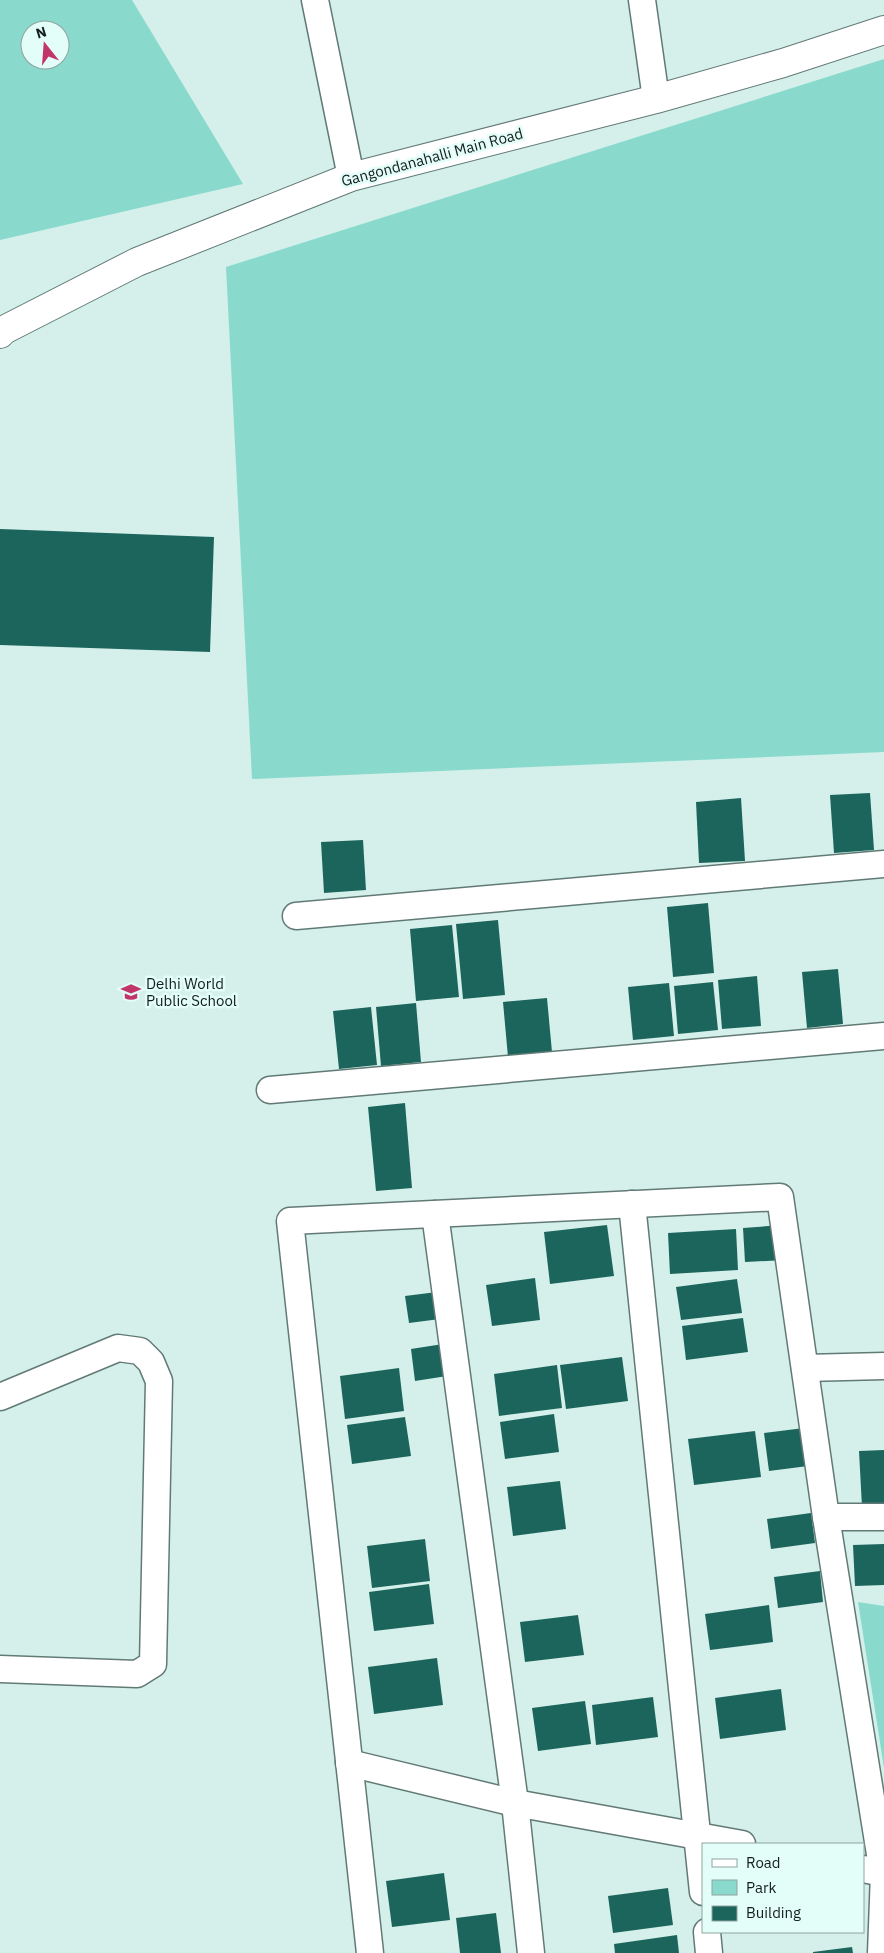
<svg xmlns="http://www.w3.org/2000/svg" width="884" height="1953" font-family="'IBM Plex Sans',sans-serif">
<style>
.green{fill:#89dacd;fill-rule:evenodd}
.building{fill:#1c655c}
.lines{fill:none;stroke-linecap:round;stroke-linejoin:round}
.minor-casing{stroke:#627a75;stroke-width:29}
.tertiary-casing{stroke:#627a75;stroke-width:30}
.minor{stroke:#fff;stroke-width:26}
.tertiary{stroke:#fff;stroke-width:28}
.labels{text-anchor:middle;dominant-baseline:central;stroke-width:5;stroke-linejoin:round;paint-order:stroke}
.street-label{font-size:15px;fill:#141e1c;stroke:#e3fdf8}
.poi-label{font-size:15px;fill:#141e1c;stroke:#e3fdf8;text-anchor:start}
</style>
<rect width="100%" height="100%" fill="#d5f0eb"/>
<g class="green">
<path d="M0,0H132L243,184L0,240ZM30,30H60V60H30Z"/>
<path d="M884,59V752L252,779L226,267Z"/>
<path d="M858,1602L884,1606V1768Z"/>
</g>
<g class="building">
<path d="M0,529L214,537L210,652L0,645Z"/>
<path d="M870,793L874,850L834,853L830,795Z"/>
<path d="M741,798L745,861L699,863L696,802Z"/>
<path d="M363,840L366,890L324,893L321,842Z"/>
<path d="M708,903L714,973L673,977L667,907Z"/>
<path d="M498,920L505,995L463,999L456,924Z"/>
<path d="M452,925L459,997L416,1001L410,929Z"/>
<path d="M838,969L843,1024L807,1028L802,972Z"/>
<path d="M757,976L761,1026L722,1029L718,980Z"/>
<path d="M713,982L718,1030L678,1034L674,986Z"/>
<path d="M669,983L674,1036L633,1040L628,987Z"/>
<path d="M547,998L552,1052L508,1057L503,1002Z"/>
<path d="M416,1003L421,1062L381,1066L376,1007Z"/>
<path d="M371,1007L377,1065L339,1069L333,1011Z"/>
<path d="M405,1103L412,1188L376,1191L368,1107Z"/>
<path d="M607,1225L614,1276L550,1284L544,1232Z"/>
<path d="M782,1225L785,1260L745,1262L743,1228Z"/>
<path d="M736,1229L738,1270L670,1274L668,1233Z"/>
<path d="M535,1278L540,1320L492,1326L486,1285Z"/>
<path d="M737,1279L742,1313L681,1320L676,1287Z"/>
<path d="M437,1292L440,1319L409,1323L405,1296Z"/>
<path d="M743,1318L748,1352L686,1360L682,1326Z"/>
<path d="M443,1344L447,1376L415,1381L411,1349Z"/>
<path d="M622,1357L628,1401L566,1409L560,1365Z"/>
<path d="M557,1365L562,1408L499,1416L494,1374Z"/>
<path d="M399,1368L404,1411L345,1419L340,1376Z"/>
<path d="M554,1414L559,1452L505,1459L500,1422Z"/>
<path d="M405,1417L411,1456L352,1464L347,1425Z"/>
<path d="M804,1428L808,1466L769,1471L764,1433Z"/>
<path d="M755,1431L761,1477L694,1485L688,1439Z"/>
<path d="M884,1450V1505L862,1507L859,1451Z"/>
<path d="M560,1481L566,1529L513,1536L507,1487Z"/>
<path d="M811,1513L815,1543L771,1549L767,1519Z"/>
<path d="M425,1539L430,1581L372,1588L367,1546Z"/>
<path d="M884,1544V1585L855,1586L853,1545Z"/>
<path d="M820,1571L823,1602L778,1608L774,1577Z"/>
<path d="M429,1584L434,1624L374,1631L369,1592Z"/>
<path d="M769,1605L773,1642L710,1650L705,1614Z"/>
<path d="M578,1615L584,1655L525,1662L520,1622Z"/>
<path d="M437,1658L443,1705L374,1714L368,1667Z"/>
<path d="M781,1689L786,1730L720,1739L715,1698Z"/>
<path d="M653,1697L658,1737L596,1745L592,1705Z"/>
<path d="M585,1701L591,1744L538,1751L532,1708Z"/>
<path d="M444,1873L450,1920L392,1927L386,1881Z"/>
<path d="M668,1888L673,1925L613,1933L608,1896Z"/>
<path d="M496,1913L501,1953H460L456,1918Z"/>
<path d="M677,1935L679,1953H615L614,1944Z"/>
<path d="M852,1947L853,1953H813V1952Z"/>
</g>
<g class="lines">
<defs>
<g id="minor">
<path d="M315,0L351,177"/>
<path d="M642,0L656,99"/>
<path d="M296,916L884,864"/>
<path d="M270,1090L884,1036"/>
<path d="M632,1204L703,1892"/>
<path d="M435,1214L515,1803L531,1953"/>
<path d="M805,1368L884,1366"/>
<path d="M0,1397L118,1348L140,1351L151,1362L159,1381L153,1664L137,1674L0,1669"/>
<path d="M826,1517H884"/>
<path d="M349,1763L515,1803L742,1844"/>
<path d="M707,1932L709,1953"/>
<path d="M370,1953L290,1221L780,1197L826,1517L883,1873L863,1869"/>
<path d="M881,1953L884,1873"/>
</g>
<path id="tertiary" d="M0,334L4,330L137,262L351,177L656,99L783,63L884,30"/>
</defs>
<use href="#minor" class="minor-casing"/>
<use href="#tertiary" class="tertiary-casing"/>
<use href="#minor" class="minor"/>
<use href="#tertiary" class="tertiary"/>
</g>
<defs>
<symbol id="school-bare" viewBox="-9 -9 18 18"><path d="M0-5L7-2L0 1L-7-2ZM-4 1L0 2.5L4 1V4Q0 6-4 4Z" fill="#c23568" stroke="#e3fdf8" stroke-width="2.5" paint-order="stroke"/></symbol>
</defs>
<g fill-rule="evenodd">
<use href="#school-bare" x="117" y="978" width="28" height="28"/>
</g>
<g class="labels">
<g class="street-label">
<text transform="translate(432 157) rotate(-15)">Gangondanahalli Main Road</text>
</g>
<g class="poi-label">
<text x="146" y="983">Delhi World<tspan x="146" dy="17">Public School</tspan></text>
</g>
</g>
<rect x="702" y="1843" width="162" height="90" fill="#e3fdf8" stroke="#90a4a0"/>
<rect x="712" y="1859" width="25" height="8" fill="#ffffff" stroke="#90a4a0"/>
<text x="746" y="1868" font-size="15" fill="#141e1c">Road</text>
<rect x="712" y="1880" width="25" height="15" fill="#89dacd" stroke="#90a4a0"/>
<text x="746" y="1893" font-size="15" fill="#141e1c">Park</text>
<rect x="712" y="1906" width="25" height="15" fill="#1c655c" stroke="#90a4a0"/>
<text x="746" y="1918" font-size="15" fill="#141e1c">Building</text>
<g transform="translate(45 45) rotate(343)"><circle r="24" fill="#e3fdf8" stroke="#90a4a0"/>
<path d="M0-4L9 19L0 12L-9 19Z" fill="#c23568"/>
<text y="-8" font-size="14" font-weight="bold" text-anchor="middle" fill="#141e1c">N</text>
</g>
</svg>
